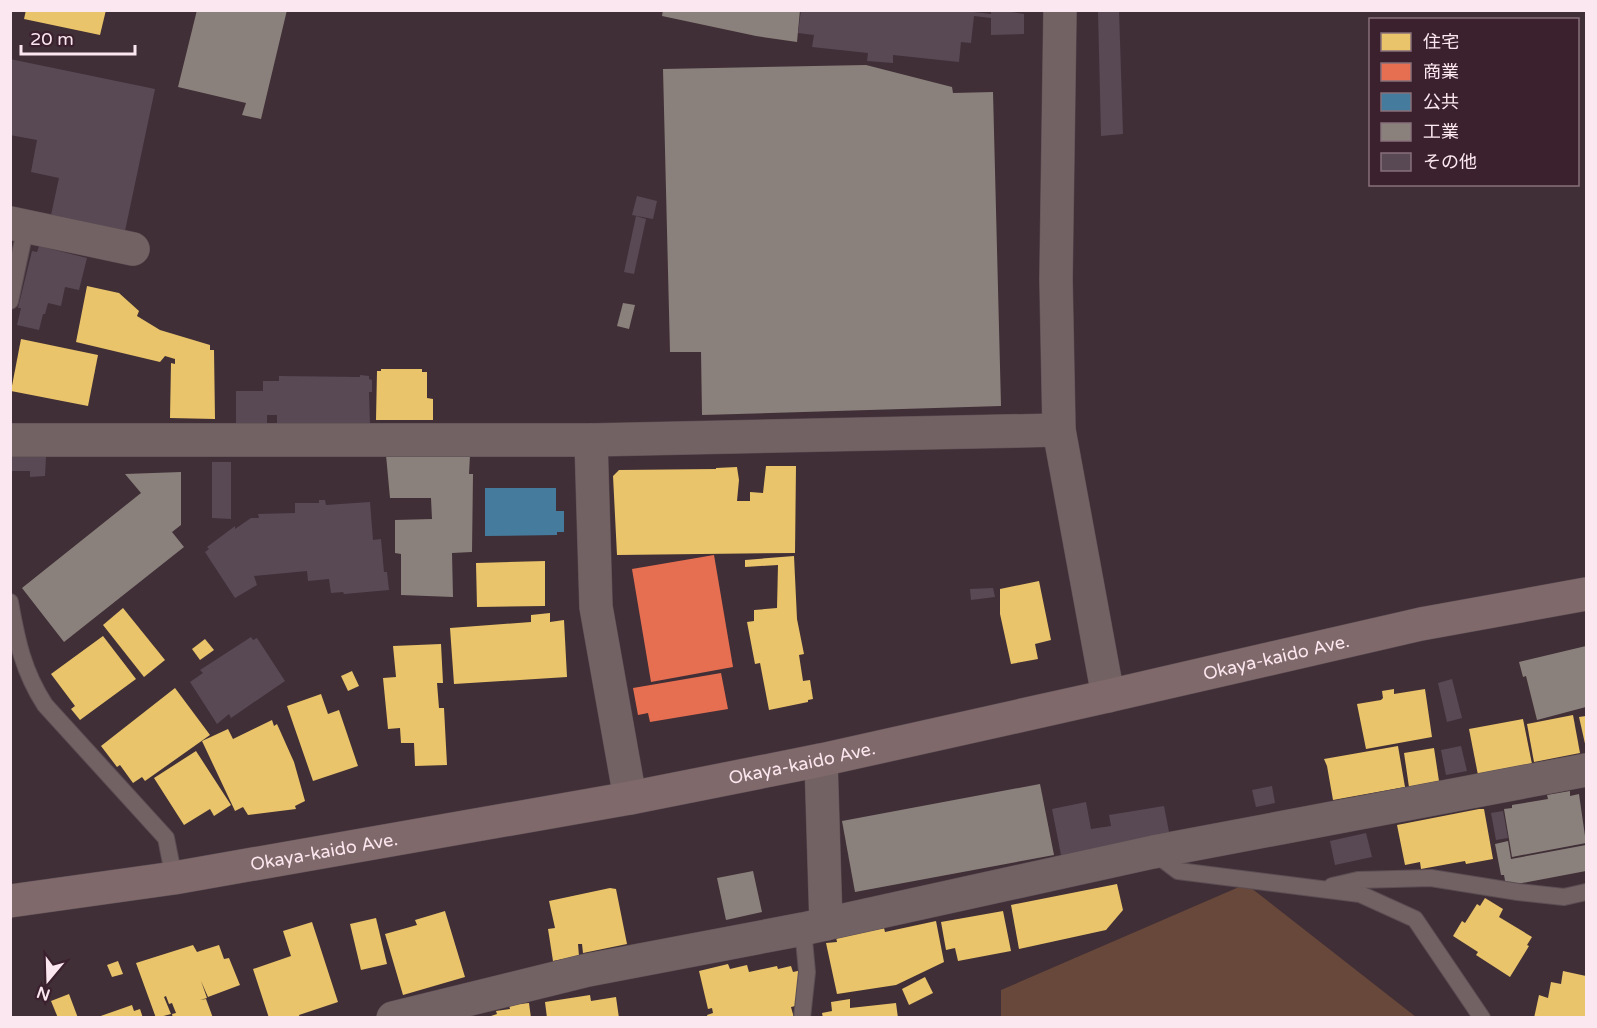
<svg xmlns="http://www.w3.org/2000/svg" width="1597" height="1028" font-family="'Varela Round','Noto Sans JP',sans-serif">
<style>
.green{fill:#68483a}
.homes{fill:#e9c46a}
.shops{fill:#e76f51}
.public{fill:#457b9d}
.industry{fill:#8a817c}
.building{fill:#584955}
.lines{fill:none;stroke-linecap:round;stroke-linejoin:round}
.service-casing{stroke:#5c4e54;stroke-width:18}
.minor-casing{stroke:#5c4e54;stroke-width:34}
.tertiary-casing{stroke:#5c4e54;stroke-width:34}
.primary-casing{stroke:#5c4e54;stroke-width:34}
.service{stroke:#736263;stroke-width:16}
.minor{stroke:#736263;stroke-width:33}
.tertiary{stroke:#736263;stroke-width:33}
.primary{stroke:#80696b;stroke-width:33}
.labels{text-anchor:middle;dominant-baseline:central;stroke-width:6;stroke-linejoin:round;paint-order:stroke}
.street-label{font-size:18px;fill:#fbe7ef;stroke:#3b202d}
</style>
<rect width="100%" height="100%" fill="#402f37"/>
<path class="green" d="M1246,884L1416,1017H1001V990Z"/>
<g class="homes">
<path d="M26,10H106L100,35L24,19Z"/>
<path d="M87,286L119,293L139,311L137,316L160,330L210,345V350H214L215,419L170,418L171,363L175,364V359L165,356L160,362L76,342Z"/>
<path d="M21,339L98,355L88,406L11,391Z"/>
<path d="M381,369H422V372H427V398L433,399V420H376L377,371H381Z"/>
<path d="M766,466H796L795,553L617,555L613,476L619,470L716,469V468L737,467L739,480L737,501H750V492L763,493Z"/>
<path d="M794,556L797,619L804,654L799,655L803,681L810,680L813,699L808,700V702L769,710L760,663L755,664L747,622L754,621V610L777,608L778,565L745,567V560Z"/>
<path d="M545,561V606L477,607L476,563Z"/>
<path d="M1039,581L1051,640L1035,644L1038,659L1011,664L1000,614V589Z"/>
<path d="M123,608L165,660L144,677L103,625Z"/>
<path d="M550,613V622L564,620L567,677L454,684L450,628L531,622V615Z"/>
<path d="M103,636L136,679L80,720L71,709L75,706L51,674Z"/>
<path d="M205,639L214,650L200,660L192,649Z"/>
<path d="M441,644L443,683H437L439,708H444L447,765L415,766L414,743H401L400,728L388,729L383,678L396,677L393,646Z"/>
<path d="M352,671L359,686L348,691L341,676Z"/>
<path d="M175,688L210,735L145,781L142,777L133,783L120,765L117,767L101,746Z"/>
<path d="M1394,689V694L1425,689L1432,737L1366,749L1357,704L1381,700L1383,698L1382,691Z"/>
<path d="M321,694L328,714L339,710L358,766L313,781L287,706Z"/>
<path d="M1573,715L1580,753L1534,762L1527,724Z"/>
<path d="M1586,716V748L1579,717Z"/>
<path d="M1523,719L1532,764L1478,775L1469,729Z"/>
<path d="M272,720L274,726L277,724L294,762L305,801L295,806L296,809L248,815L243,807L235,811L202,741L228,729L233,739Z"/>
<path d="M1398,746L1405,787L1333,800L1327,766L1324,759Z"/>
<path d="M1434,748L1439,781L1409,787L1404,753Z"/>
<path d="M196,751L231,805L214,816L210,809L184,825L154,778Z"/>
<path d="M1479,809H1484L1493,859L1466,864L1465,861L1421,869L1420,862L1405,865L1397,825Z"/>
<path d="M1117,884L1123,910L1106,930L1019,949L1011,905Z"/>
<path d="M610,888L616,889L627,944L583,953L582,944H578L579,956L553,961L548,929L555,928L549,901Z"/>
<path d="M1485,898L1503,909L1499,917L1532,937L1527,945L1529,946L1510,977L1476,955L1478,952L1453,936L1462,921L1465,923L1477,904L1480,906Z"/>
<path d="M445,911L465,977L403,995L385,934L417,925L415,920Z"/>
<path d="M1003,911L1011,951L958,961L955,948L946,950L941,922Z"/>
<path d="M376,918L387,964L361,970L350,924Z"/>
<path d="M936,921L944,962L896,985L837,994L826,943L837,942L836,937L884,928L885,932Z"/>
<path d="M312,922L338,1002L299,1015L300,1018H269L253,969L291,956L283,931Z"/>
<path d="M193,945L197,952L219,945L224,959L229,958L240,985L208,997L201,981L207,998L200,1000L206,999L213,1018H173L172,1014L176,1013L172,1003L169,1004L166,996L164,997L171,1014L156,1018L136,963Z"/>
<path d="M118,961L123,974L112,977L107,965Z"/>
<path d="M728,964L730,969L747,965L749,972L777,966L778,969L791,966L793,972L802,970L804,1004L791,1007L794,1018H708L707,1015L713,1013L712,1008L708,1009L699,971Z"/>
<path d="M1563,971L1586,976V1018H1534L1539,995L1548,998L1551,982L1561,984Z"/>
<path d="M925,977L933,993L909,1005L902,989Z"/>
<path d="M69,994L78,1018H58L51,1001Z"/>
<path d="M590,995L591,1001L616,997L619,1018H547L545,1002Z"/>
<path d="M850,999V1008L896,1003L898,1018H823L822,1013L832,1011L831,1002Z"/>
<path d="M529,1003L531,1018H485L497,1014L496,1011L510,1009L509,1005Z"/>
<path d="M132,1005L134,1011L140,1009L143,1018H95Z"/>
</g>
<g class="shops">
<path d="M714,555L733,667L651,682L632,569Z"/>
<path d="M721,673L728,709L650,722L648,713L638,715L633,688Z"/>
</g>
<path class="public" d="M485,488H556V511H564V532H557V535L485,536Z"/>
<g class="industry">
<path d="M197,10H287L261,119L242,115L246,103L178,87Z"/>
<path d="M663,10H800L797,42L756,36L662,16Z"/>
<path d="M866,65L952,87L953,93L993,92L1001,406L702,415L701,352H670L663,69Z"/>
<path d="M623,303L635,305L629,329L617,326Z"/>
<path d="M386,455H470L469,474H473L472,552L452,553L453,597L401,595V554L395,553V520L432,519L431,498H390Z"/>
<path d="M181,472V525L172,532L184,547L64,642L22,588L141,493L125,474Z"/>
<path d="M1586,646V707L1537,720L1526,676L1523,677L1519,662Z"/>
<path d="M1040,784L1054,855L855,892L842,821Z"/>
<path d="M1570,791V796L1579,794L1586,843L1512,857L1504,809L1512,808V805L1548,799L1547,795Z"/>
<path d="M1508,841L1511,859L1586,845V871L1506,886L1504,875H1501L1495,844Z"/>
<path d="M753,871L762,912L726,920L717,878Z"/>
</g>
<g class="building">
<path d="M801,10H974V12L991,14V10H997L1024,14V34L991,35V18L974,16L971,43L961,42L959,62L893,55V63L867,61L868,53L812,47L814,35L798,33Z"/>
<path d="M1098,10H1119L1123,134L1101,136Z"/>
<path d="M10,59L155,89L125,231L51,215L59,178L31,172L37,140L10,135V104L12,95L10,94Z"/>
<path d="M637,196L657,201L653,219L632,215Z"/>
<path d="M636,216L646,219L634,274L624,272Z"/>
<path d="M39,246L87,258L79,290L65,287L61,306L48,303L45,314H43L39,330L17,325L21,308H18L32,251L37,252Z"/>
<path d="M360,375L369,376V379L372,380V392H369L370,425H288V423L277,424V415H267V423H236V391H263V381H279V376L360,377Z"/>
<path d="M10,457H46L45,476L30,477V471H10Z"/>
<path d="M212,462H231V519L212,518Z"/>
<path d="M319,500H325L326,505L370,502L373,540L381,539L384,572H387L389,590L344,594L343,592L331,593L329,579L308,581L307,571L254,576L257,585L235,598L205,552L209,549L207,547L235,526V529L251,518H259L258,514L295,513V503H319Z"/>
<path d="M993,588L995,597L971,600L970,589Z"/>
<path d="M251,637L253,640L257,638L285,681L231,718L229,714L217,724L190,682L203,673L200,670Z"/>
<path d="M1452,679L1462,718L1447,722L1438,683Z"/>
<path d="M1461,746L1467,771L1446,775L1441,750Z"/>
<path d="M1272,786L1275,803L1256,807L1252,790Z"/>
<path d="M1086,802L1091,829L1111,826L1109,815L1164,806L1169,832L1153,835L1154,838L1062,860L1052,809Z"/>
<path d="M1503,811L1508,838L1496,840L1491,813Z"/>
<path d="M1366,833L1372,857L1335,865L1330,841Z"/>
</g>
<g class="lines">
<defs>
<g id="service">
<path d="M10,301L26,226"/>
<path d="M10,602C17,641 23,671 45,705L166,838L174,878"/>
<path d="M1153,852L1178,871L1360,894L1415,919L1482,1018"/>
<path d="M1332,886L1358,880L1431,878L1518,892L1564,897L1586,892"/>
<path d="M802,1018L807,972L803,929"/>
</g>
<g id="minor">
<path d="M10,223L133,249"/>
<path d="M10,440H591L1059,430"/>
<path d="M591,440L596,607L630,798"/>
<path d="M821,760L826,924"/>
<path d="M393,1018L588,970L803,929L1153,852L1586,770"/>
</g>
<path id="tertiary" d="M1060,10L1056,279L1059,430L1108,696"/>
<g id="primary">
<path id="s1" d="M10,901L174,878L630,798L821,760L1108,696L1421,624L1586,594"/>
</g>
</defs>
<use href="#service" class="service-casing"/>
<use href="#minor" class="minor-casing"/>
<use href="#tertiary" class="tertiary-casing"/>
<use href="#primary" class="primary-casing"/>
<use href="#service" class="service"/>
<use href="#minor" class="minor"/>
<use href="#tertiary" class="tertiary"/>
<use href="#primary" class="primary"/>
</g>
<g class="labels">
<g class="street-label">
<text stroke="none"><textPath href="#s1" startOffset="1290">Okaya-kaido Ave.</textPath></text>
<text stroke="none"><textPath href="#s1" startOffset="804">Okaya-kaido Ave.</textPath></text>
<text stroke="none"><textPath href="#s1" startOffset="318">Okaya-kaido Ave.</textPath></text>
</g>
</g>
<rect width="1597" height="1028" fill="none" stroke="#fbe7ef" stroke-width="24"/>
<rect x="1369" y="18" width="210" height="168" fill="#3b202d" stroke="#88707b" stroke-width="1.5"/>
<rect x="1381" y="33" width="30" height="18" fill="#e9c46a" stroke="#88707b" stroke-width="1.5"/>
<text x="1423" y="48" font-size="18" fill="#fbe7ef">住宅</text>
<rect x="1381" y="63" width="30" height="18" fill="#e76f51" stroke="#88707b" stroke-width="1.5"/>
<text x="1423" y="78" font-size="18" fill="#fbe7ef">商業</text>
<rect x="1381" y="93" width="30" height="18" fill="#457b9d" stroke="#88707b" stroke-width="1.5"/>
<text x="1423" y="108" font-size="18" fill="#fbe7ef">公共</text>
<rect x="1381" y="123" width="30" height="18" fill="#8a817c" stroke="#88707b" stroke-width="1.5"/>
<text x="1423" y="138" font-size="18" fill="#fbe7ef">工業</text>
<rect x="1381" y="153" width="30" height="18" fill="#584955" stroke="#88707b" stroke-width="1.5"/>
<text x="1423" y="168" font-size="18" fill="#fbe7ef">その他</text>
<g transform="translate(48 980) rotate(199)" stroke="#3b202d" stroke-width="4.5" paint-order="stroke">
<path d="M0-4.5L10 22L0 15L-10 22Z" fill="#fbe7ef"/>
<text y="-9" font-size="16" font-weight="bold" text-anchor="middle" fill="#fbe7ef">N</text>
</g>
<path d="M21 45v9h114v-9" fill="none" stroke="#fbe7ef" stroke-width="3"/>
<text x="30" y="45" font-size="18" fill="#fbe7ef" stroke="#3b202d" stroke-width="4.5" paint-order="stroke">20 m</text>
</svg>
